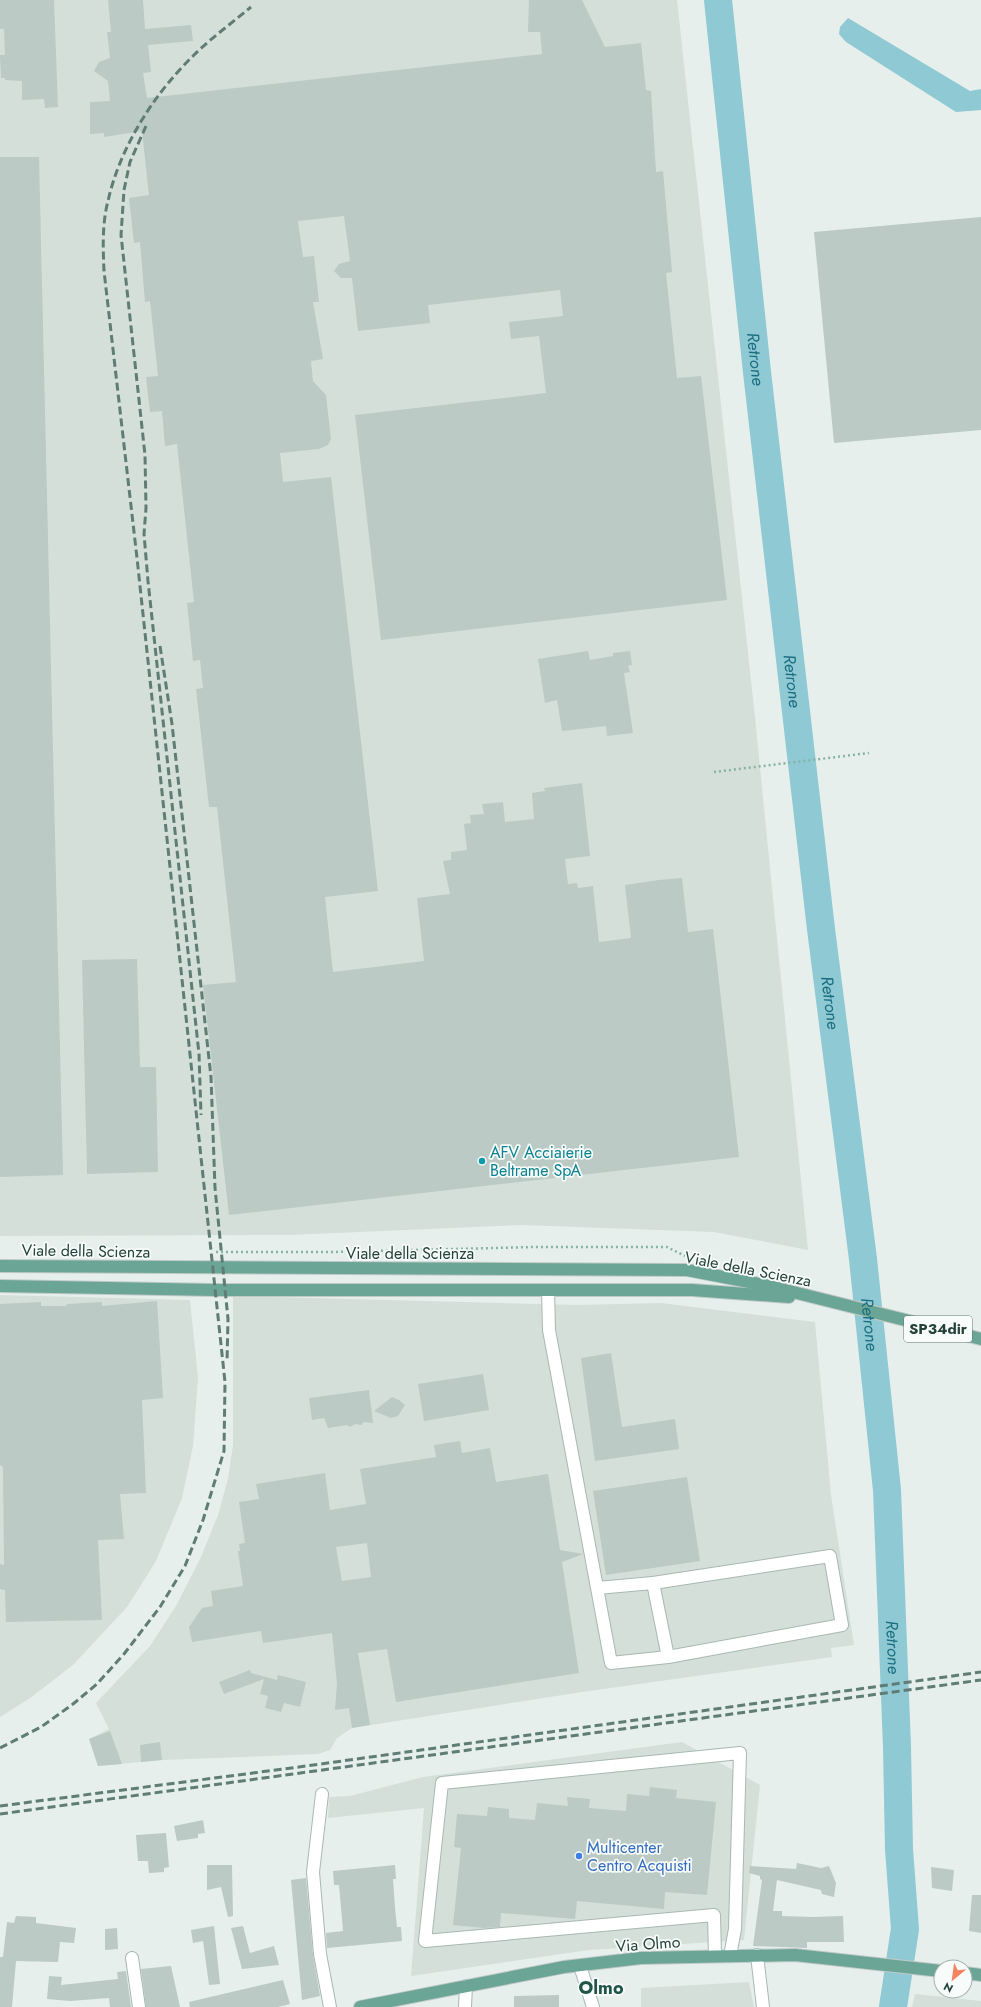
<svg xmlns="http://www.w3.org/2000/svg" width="981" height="2007" font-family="Jost,sans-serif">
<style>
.built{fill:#d4dfda}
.water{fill:#8ec9d4}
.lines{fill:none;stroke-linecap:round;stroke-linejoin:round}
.river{stroke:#8ec9d4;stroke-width:28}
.building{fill:#bbcac4;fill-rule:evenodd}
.minor-casing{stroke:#a8b8b2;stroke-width:14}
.major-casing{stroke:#c2cac8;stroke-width:14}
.path{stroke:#86b3a5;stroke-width:2.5;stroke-dasharray:2 3;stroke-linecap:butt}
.minor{stroke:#fff;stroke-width:12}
.major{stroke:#6aa596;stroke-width:12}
.rail{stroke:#5f7d75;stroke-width:3;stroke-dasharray:8 4;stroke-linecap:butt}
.culture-dot{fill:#0f9aa8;stroke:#f7fbf9;stroke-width:1.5}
.shop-dot{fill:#3f7fe0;stroke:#f7fbf9;stroke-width:1.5}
.labels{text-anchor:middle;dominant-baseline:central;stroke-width:3.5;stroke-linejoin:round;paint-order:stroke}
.shield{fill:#f7fbf9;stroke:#637a73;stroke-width:1}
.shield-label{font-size:15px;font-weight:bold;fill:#24423a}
.culture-label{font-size:16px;fill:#0d838f;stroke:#f7fbf9;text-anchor:start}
.street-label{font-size:16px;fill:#24423a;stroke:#f7fbf9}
.shop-label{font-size:16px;fill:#366cbe;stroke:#f7fbf9;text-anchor:start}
.water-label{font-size:17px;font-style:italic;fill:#1c6f80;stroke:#f7fbf9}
.quarter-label{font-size:18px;font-weight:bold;fill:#1f5548;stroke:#f7fbf9}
</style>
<rect width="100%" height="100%" fill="#e6efeb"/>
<g class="built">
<path d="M0,0H677L755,717L808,1250L714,1232L522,1225L289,1235L0,1236Z"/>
<path d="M0,1295L190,1300L198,1378L193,1446L182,1498L156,1561L127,1607L73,1665L30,1698L0,1717Z"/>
<path d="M233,1296L577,1305L661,1303L815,1322L831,1495L854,1645L831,1648L832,1657L582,1692L352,1728L337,1738L330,1750L318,1754L162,1760L98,1766L89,1739L109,1729L96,1703L150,1646L176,1606L201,1557L218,1515L228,1479L233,1445Z"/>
<path d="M682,1742L760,1785L744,1940L589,1950L411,1976L424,1808L328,1818L329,1797L350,1796L423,1777Z"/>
<path d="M749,1982L754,2007H641V1988Z"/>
<path d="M915,1994L981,2001V2007H912Z"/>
</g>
<path class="water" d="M848,18L970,91L981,89V110L956,112L846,42L839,34L840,27Z"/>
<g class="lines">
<path class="river" id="s1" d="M718,0L757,372L821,929L863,1259L887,1490L897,1747L899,1849L905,1929L893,2007"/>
</g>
<g class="building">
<path d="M0,0H54L58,107L45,108L44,99L22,100V81L5,80V78H1L0,55H5L4,29H0Z"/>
<path d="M108,0H143L145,29L191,25L193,41L148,45L151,72L143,73L147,98L542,54L540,32H528L529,0H582L605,47L641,43L646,90L651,91L656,172L663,171L672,272L666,273L677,378L701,376L727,600L381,640L355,415L546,393L539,336L511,339L509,322L563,316L560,290L428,305L430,323L358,331L352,278H341L334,271L339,264L350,261L344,216L298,221L303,257L314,256L319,302H313L323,359L311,361L313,381L326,395L331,439L328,445L319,449L280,453L283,482L331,477L378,891L325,897L333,972L424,961L417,898L450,894L443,861L451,860V852L467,850L464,824L471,823L470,815L484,814L482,804L503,802L505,822L534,819L532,793L545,791L544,788L582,783L590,856L565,859L568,884L577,883L578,888L593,886L599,942L631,938L625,885L659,880L682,878L688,932L713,929L739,1157L229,1215L203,985L236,982L217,807H209L196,689L203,688L200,660L193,661L187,603L194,602L177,444L165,446L162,411L150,412L146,377L158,376L150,301L145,302L140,242L134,243L129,198L149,195L142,131L104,137V133L90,134V102L110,101L108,81L94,71L99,62L110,58L107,32H111Z"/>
<path d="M0,157H39L63,1175L0,1177Z"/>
<path d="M981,217V430L834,443L814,232Z"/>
<path d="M588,651L590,660L613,656V653L630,651L632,665L628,666L630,672L624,673L633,733L607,736L606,726L562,731L557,700L545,703L538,659Z"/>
<path d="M137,959L140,1067H156L158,1172L87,1174L82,960Z"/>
<path d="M157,1301L163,1398L142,1400L146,1493L120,1494L124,1539L98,1540L102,1620L6,1622L5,1590L0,1589V1564L4,1565L3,1467L0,1465V1304L41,1302V1306H66L67,1304L102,1302V1306Z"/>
<path d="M611,1353L622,1427L675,1419L679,1449L595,1461L581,1358Z"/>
<path d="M483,1374L489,1410L424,1421L418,1384Z"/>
<path d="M369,1390L373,1423L364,1422L361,1425L355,1424L350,1427L347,1425L328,1428L324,1418L312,1420L309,1398Z"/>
<path d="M392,1397L399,1400L405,1405L398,1416L391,1418L374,1411Z"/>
<path d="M460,1441L462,1453L490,1448L496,1482L548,1474L560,1550L583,1554L562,1562L579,1673L396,1702L387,1649L358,1653L370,1725L352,1728L349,1708L335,1710L337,1684L332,1633L263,1643L261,1631L192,1642L189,1627L202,1608L213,1606L211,1591L243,1586L238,1551H240L239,1544L245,1543L239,1502L259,1499L256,1484L325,1473L330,1510L366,1504L360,1469L436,1457L434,1445ZM367,1543L371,1577L342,1581L336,1547Z"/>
<path d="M687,1477L700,1561L606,1575L593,1491Z"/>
<path d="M250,1670L251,1673L277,1680L278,1675L306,1682L300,1707L284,1703L281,1712L265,1708L268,1696L260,1694L264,1679L224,1694L219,1682Z"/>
<path d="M110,1731L122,1764L98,1766L89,1739Z"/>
<path d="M160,1742L162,1760L141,1762L140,1745Z"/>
<path d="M650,1787L677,1790L676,1798L716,1802L707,1895L665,1892L664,1909L577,1901L575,1919L501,1913L500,1927L484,1928L453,1925L461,1848L454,1847L457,1814L487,1816L488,1807L509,1809V1818L535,1820L537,1803L568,1806L567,1797L590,1799L589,1808L626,1811L627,1794L649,1796Z"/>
<path d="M203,1820L205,1833L198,1834V1838L177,1841L174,1826Z"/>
<path d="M166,1833L169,1867L164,1868V1872L149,1873L148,1861H138L136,1835Z"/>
<path d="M797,1863L821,1868L829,1866L836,1883L834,1897L822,1894L821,1890L777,1880L773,1911H782V1916L813,1917L843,1916L844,1942H807V1948L753,1946L762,1880L760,1879V1876L749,1873L750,1866L796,1869Z"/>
<path d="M207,1865H232L233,1916L228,1917L221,1887L207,1890Z"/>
<path d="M395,1865L396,1879H393L395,1908L397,1927H401L402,1941L327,1948L326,1933L343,1931L339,1885H334L333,1871Z"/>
<path d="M931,1867L954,1870L952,1891L932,1888Z"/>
<path d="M306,1878L313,1955L320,1996L302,2000L291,1880Z"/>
<path d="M972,1895H981V1933L969,1931Z"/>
<path d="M16,1916L36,1917V1923L76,1928L74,1943L60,1942L58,1962L16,1961L12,2007H0V1957H3L7,1922L14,1923Z"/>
<path d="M214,1926L220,1984L209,1985L203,1941L193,1943L191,1930Z"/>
<path d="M243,1926L250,1953L274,1946L279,1965L242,1969L231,1928Z"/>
<path d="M117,1928L118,1949L105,1950V1929Z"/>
<path d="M171,1966L180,2007H146L141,1969Z"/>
<path d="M126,1971L131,2007H110L109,1998L70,2001L47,1999L49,1976L62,1977L61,1985L118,1979L117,1972Z"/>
<path d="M283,1980L290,2004L278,2007H190L189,2002Z"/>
<path d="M559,1995V2007H514V1996Z"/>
</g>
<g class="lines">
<defs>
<g id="minor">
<path d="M548,1290L549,1330L611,1663L668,1657L653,1583L597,1588"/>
<path d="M653,1583L830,1556L842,1625L668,1657"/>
<path d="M322,1794L313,1872L320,1954L330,2007"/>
<path d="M757,1955L763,2007"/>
<path d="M715,1956L714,1915L425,1941L442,1783L740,1753L735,1929L730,1956"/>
<path d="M132,1958L139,2007"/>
<path d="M580,1966L593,2007"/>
<path d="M465,2007L466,1986"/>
</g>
<g id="major">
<path d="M0,1266L687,1270L765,1285L981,1339"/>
<path d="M0,1286L216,1290H692L789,1297"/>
<path d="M965,1973L981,1975"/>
<path d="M360,2007L564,1967L641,1958L795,1955L941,1971"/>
</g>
</defs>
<use href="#minor" class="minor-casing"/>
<use href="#major" class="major-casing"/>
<g class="path">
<path d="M714,772L869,753"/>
<path d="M216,1252H331L534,1247H667L685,1256"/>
</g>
<use href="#minor" class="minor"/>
<use href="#major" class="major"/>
<g class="rail">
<path d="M146,126L130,162L124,190L121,235L145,455L146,508L144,534L148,581L199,1054L201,1115"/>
<path d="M160,646L172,724L211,1077L215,1188L228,1319L227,1362"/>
<path d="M0,1748L41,1727L73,1704L97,1684L124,1654L160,1607L185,1566L203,1520L224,1451L225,1382L137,558L104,271C103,248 102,224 108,201C120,147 154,94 193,56C211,38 232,23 251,7"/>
<path d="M0,1806L299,1767L981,1672"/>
<path d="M0,1814L981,1680"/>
</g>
</g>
<circle class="culture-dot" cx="482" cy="1161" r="4"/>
<circle class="shop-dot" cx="579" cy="1856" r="4"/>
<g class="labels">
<rect class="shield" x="904" y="1316" width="68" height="26" rx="3"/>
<g class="shield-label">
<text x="938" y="1329">SP34dir</text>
</g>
<g class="culture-label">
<text x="490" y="1152">AFV Acciaierie<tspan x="490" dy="18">Beltrame SpA</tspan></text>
</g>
<g class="street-label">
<text transform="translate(86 1251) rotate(1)">Viale della Scienza</text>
<text x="410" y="1253">Viale della Scienza</text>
<text transform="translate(748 1269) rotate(11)">Viale della Scienza</text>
<text transform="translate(648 1944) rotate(-4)">Via Olmo</text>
</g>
<g class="shop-label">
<text x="587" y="1847">Multicenter<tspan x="587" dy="18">Centro Acquisti</tspan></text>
</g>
<g class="water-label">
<text stroke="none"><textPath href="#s1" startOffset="361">Retrone</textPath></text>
<text stroke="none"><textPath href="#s1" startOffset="685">Retrone</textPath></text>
<text stroke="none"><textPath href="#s1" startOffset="1009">Retrone</textPath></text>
<text stroke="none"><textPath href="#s1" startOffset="1333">Retrone</textPath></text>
<text stroke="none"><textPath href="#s1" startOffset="1657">Retrone</textPath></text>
</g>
<g class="quarter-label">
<text x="601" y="1988">Olmo</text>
</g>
</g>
<g transform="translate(953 1979) rotate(209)"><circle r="19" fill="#f7fbf9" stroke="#a3b1ad"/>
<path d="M0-3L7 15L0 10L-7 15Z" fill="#f4845f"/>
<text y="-6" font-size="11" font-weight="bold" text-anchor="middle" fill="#24423a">N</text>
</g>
</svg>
